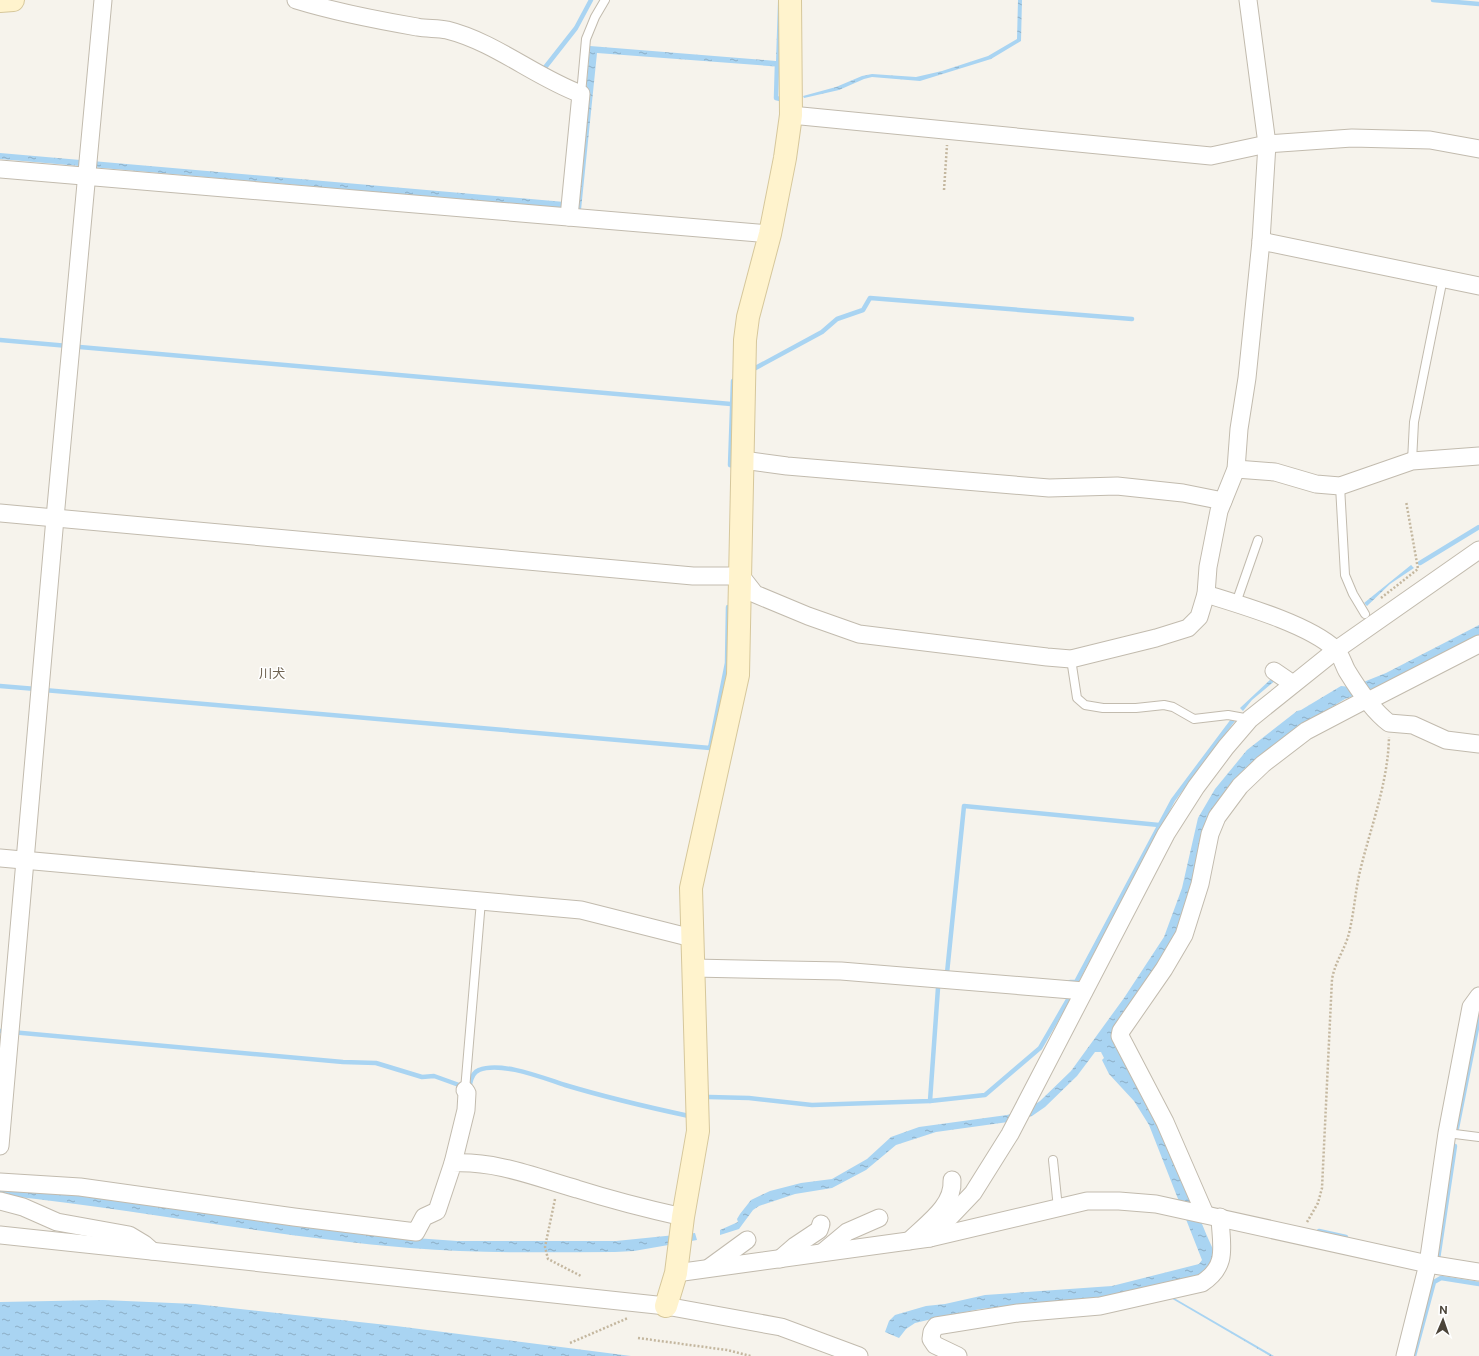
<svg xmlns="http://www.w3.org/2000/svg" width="1479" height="1356" font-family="'Public Sans','Noto Sans JP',sans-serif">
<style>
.water{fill:url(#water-ripples)}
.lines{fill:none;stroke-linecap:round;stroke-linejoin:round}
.stream{stroke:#a9d4f2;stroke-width:4.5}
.lane-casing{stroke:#c2bbae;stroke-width:10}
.street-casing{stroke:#c2bbae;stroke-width:19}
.secondary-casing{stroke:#d6c79b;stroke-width:24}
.path{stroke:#c4b79f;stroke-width:2.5;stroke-dasharray:2 2;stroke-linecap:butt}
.lane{stroke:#fff;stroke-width:8}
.street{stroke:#fff;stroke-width:17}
.secondary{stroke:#fff3cd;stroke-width:22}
.labels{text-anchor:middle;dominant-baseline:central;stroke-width:3;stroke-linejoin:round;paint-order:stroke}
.quarter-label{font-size:13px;fill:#6e6250;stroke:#fff}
</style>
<defs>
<pattern id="water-ripples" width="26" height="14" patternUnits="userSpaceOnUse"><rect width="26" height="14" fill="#a9d4f2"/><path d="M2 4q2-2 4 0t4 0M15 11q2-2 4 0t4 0" fill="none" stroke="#8caec5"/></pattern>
</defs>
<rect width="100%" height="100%" fill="#f6f3ec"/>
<g class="water">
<path d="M778,0H783V67L597,53L581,210L0,159V153L576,203L590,46L776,61Z"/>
<path d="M1018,0H1022L1021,41L991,59L920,81L872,77L864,79L839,90L804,98L803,96L836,87L862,76L872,74L916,77L942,71L988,56L1017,39Z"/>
<path d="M1411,565L1414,568L1390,584L1367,606L1364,603Z"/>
<path d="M1479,625V637L1384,685L1345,699L1307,722L1251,763L1217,806L1181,925L1114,1045L1118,1051L1121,1050C1146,1097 1170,1144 1190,1193C1199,1215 1205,1234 1216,1255L1207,1275L1125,1295L980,1309L932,1319L915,1323L906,1329L899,1338L885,1332L889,1321L895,1315L926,1306L945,1304L985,1295L1112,1286L1199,1264L1202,1260L1149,1125L1134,1101L1109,1074L1102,1060L1104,1058L1101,1052H1095L1077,1076L1045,1107L1032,1116L1008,1122L936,1132L896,1145L866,1170L832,1188L795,1194L759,1206L753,1210L739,1229L720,1235V1230L738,1222L737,1219L740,1214L751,1200L770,1191L801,1183L832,1179L867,1159L891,1137L919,1127L1007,1115L1028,1109L1040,1101L1071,1071L1124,998L1164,937L1182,888L1198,818L1215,789L1247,750L1297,711L1301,710L1341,686L1351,687L1386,673Z"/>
<path d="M1274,676L1277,679L1252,700L1243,711L1240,708Z"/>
<path d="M0,1188L92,1197L415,1238L457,1241H616L695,1233L697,1240L634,1251L615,1252C547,1252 478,1254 410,1248C273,1237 137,1209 0,1195Z"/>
<path d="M1169,1295L1274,1356H1270L1169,1297Z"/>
<path d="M103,1300L195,1304L396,1326L631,1356H0V1302Z"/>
</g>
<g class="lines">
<g class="stream">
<path d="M1433,0L1479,4"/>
<path d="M777,64L776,98L780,99"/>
<path d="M543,70L576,28L591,0"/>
<path d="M0,340L731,404"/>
<path d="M750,371L822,332L837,319L863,310L870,298L1132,319"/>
<path d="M737,467L730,465L733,381L738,378"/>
<path d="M1420,563L1479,527"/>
<path d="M0,686L36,689"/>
<path d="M44,690L710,748L727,663L728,607"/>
<path d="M947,973L964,806L1159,825"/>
<path d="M1070,982H1076L1173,800L1233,720"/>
<path d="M0,1031L343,1062L376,1063L422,1077L434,1076L459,1085"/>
<path d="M470,1084C471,1079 473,1072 479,1070C501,1061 543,1078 565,1085C605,1097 647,1107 689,1116"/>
<path d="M709,1097L749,1098L812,1105L930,1101L985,1095L1040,1048L1069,998"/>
<path d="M930,1101L938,988"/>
<path d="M1457,1128L1479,1018"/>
<path d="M1319,1231L1346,1237"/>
<path d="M1438,1259L1455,1146"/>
<path d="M1414,1356L1434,1282L1441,1278L1479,1284"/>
</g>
<defs>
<g id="lane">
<path d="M581,94L586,39L595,17L605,0"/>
<path d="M1412,461L1414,422L1443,278"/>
<path d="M1340,486L1345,575L1353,594L1365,614"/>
<path d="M1236,603L1258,540"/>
<path d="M1071,659L1077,698L1085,705L1103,708H1136L1164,705L1173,707L1194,719L1228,715L1250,719"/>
<path d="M465,1090L481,901"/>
<path d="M1447,1133L1479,1137"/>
<path d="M1053,1160L1058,1208"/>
</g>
<g id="street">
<path d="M296,0C335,12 376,20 417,27C427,29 437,28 447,30C495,42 535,77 581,94L569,217"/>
<path d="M791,115L1211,156L1267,144L1352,138L1430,140L1479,149"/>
<path d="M0,169L770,234"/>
<path d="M1261,241L1479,286"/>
<path d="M743,460L787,466L1049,488L1117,486L1183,493L1223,501"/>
<path d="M1236,469L1275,472L1316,484L1340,486L1412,461L1479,456"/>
<path d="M0,513L693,576H741L755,594L808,616L859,634L1047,657L1071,659L1156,638L1188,628L1199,617L1206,594L1208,567L1219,511L1236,469L1239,429L1247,378L1261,241L1267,144L1248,0"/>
<path d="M1206,594C1241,605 1308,624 1335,649C1341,654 1343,664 1347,671C1358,689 1372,710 1389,723L1413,725L1446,740L1479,744"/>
<path d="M1274,671L1293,684"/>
<path d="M1368,701L1479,644"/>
<path d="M0,858L581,910L692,938"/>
<path d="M693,968L841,971L1084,991"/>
<path d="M0,1146L55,518L103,0"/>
<path d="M453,1163L466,1110L467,1093L465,1090"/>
<path d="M0,1182L80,1187L294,1217L416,1232L424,1217L437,1211L453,1163C497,1161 535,1177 577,1189C612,1200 647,1209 683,1217"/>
<path d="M0,1201L23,1207L57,1222L129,1235L144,1244L152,1251"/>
<path d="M1205,1214L1165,1122L1120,1036L1121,1031L1164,969L1184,935L1200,884L1210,834L1217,817L1240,786L1263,764L1306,731L1367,699"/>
<path d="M0,1235L666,1306L781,1327L859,1356"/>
<path d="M930,1238L973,1193L1010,1134L1166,834L1196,787L1226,747L1250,719L1336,650L1479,550"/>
<path d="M909,1241C926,1224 954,1206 952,1180"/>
<path d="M823,1252L847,1232L879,1218"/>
<path d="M780,1259L795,1246L819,1230L821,1224"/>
<path d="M710,1267L747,1240"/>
<path d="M676,1273L930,1238L1087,1201H1119L1156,1204L1428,1264L1479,1272"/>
<path d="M958,1356L935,1345L931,1339L932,1332L936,1326L1018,1313L1100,1306L1202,1283C1229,1265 1221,1246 1220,1217"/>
<path d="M1405,1356L1428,1264L1447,1133L1471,1007L1479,996"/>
</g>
<g id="secondary">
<path d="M0,1L13,0"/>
<path d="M666,1306L676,1273L683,1217L698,1131L691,888L738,675L745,340L748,317L770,234L785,158L791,115L790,0"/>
</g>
</defs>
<use href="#lane" class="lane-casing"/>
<use href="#street" class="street-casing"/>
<use href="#secondary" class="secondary-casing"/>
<g class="path">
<path d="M944,190L947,145"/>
<path d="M1381,598L1418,569L1406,501"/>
<path d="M555,1199L545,1247L548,1259L581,1276"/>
<path d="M1307,1222L1318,1203L1322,1188L1332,979C1335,963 1343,952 1348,937C1354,915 1355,892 1360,871C1371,826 1388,783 1389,737"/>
<path d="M638,1338L727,1350L751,1356"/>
<path d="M570,1343L628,1318"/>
</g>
<use href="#lane" class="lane"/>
<use href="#street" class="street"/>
<use href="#secondary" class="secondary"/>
</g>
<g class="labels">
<g class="quarter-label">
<text x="272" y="673">川犬</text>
</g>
</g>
<g transform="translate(1443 1320) rotate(2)" stroke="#ffffff" stroke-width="3" paint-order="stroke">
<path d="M0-3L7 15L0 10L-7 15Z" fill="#4b4439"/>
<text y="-6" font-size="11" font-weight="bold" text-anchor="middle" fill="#4b4439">N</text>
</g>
</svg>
